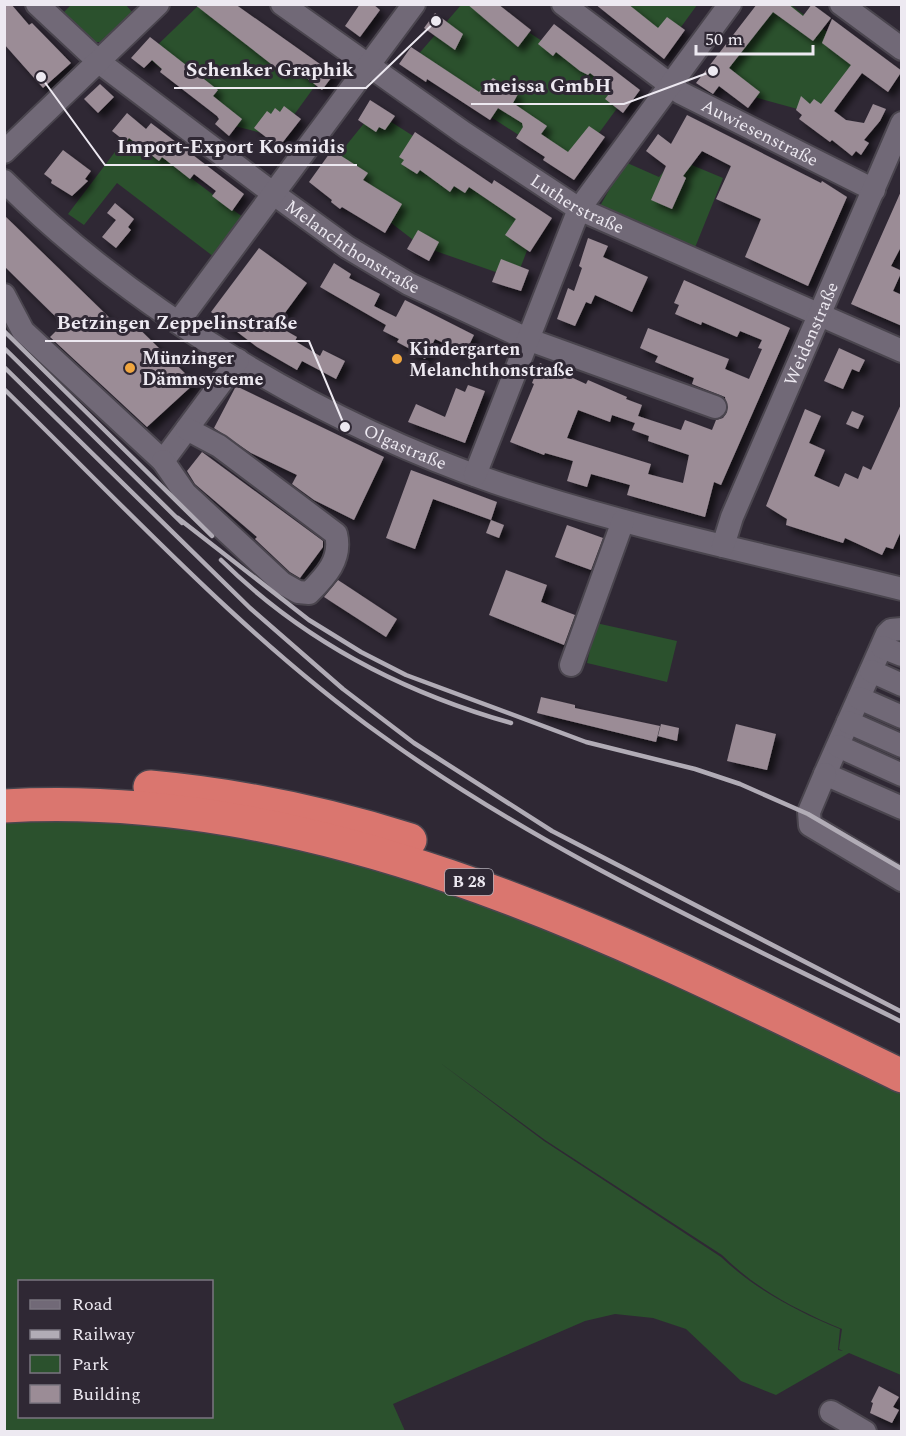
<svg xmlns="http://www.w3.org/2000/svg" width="906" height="1436" font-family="Spectral,serif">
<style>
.green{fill:#2b512d;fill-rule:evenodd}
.building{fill:#9b8c96;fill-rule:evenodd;filter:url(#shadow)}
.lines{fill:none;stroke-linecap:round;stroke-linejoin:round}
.minor-casing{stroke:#4a454e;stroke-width:26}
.highway-casing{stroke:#4a454e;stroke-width:36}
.minor{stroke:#716977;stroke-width:22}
.highway{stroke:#da766f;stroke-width:33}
.rail{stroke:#b1acb6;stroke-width:4.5}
.poi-dot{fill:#f0a63f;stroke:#2f2834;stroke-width:2}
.labels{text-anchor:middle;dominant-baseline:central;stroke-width:6;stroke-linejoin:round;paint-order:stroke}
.shield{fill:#2f2834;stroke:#b4afb8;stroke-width:1.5}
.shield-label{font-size:16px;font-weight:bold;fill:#ede9f1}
.street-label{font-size:18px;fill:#ede9f1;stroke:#2f2834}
.poi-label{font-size:18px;font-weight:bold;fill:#ede9f1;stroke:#2f2834;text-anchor:start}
.leader{fill:none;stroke:#ede9f1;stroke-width:2}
.callout-dot{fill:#ede9f1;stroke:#2f2834;stroke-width:2}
.callout-label{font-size:20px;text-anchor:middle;font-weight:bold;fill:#ede9f1;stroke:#2f2834;stroke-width:6;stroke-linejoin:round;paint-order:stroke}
</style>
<defs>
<filter id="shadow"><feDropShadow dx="5.5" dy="5.5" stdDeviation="3" flood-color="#0009"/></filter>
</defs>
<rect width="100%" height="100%" fill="#2f2834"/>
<g class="green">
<path d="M125,4L133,13L100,42H95L64,12L71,5Z"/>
<path d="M199,5L320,79L278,137L227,124L146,56Z"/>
<path d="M461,5H487L626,96L572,170L410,64Z"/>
<path d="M606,5H697L665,49Z"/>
<path d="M770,5H791L869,63L812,113L747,95L714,76Z"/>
<path d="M374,111L540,217L516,279L421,246L377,212L319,179Z"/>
<path d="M130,132L252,224L222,263L117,183L84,225L68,214Z"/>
<path d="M675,158L723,178L694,250L600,206L625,162L659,177Z"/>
<path d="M596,623L677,641L667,682L587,663Z"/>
<path d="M36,815L243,831L498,902L901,1088V1375L849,1353L776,1395L741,1381L686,1329L653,1318L615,1314L585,1321L393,1404L405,1431H5L4,816ZM439,1062L545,1140L722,1255C756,1289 797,1310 842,1329L839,1349L843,1351L838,1350L840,1329C796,1311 756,1290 721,1257L544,1141ZM20,1282H212V1416H20Z"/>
</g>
<g class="building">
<path d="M4,4H11L29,25L32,23L71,63L43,88L4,44Z"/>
<path d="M194,4H235L334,74L322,90L290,65L284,74Z"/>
<path d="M360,4H373L380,10L360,37L345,26Z"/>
<path d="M467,4H498L531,30L518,47Z"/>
<path d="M595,4H628L658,28L667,17L685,30L664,59Z"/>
<path d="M757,4H788L803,16L812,4L831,18L813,41L773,12L729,68L760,92L748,108L719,86L713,94L696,83Z"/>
<path d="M435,13L463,34L455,50L424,28Z"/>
<path d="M832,19L902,71L888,92L862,73L834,111L846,120L864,123L873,104L886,109L880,121L864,140L869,143L861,155L856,151L852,156L832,140L830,142L799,119L802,115L796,110L801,96L810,104L814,99L821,104L851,65L822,43Z"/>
<path d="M554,24L640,90L623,113L605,99L612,90L590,73L588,75L580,71L556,52L553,56L538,44Z"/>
<path d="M150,37L218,90L213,96L242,119L229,136L215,124L219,119L217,116L160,72L162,69L152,60L144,68L131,58Z"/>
<path d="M411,47L479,92L493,78L518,94L513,103L547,126L541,134L568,152L589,126L605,137L574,180L543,160L545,157L516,138L523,127L522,123L498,108L490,120L427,79L426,82L399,64Z"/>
<path d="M100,84L114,97L98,113L84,99Z"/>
<path d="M370,100L395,116L385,130L379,127L376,132L358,120Z"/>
<path d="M284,106L301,119L279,147L254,128L267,111L271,114L275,108L280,112Z"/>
<path d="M127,113L146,129L151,123L244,194L232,211L212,196L216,191L194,174L190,179L162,157L159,161L129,138L126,142L112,131Z"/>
<path d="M687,115L821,183L822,181L847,197L808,286L745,257L761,219L716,199L731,166L702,151L683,176L686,178L672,209L651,200L666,166L646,151L658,134L671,144Z"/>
<path d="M415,132L492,184L494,180L552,218L530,252L505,235L516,219L469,187L465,193L454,186L450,192L420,170L417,174L401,164L404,160L399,157Z"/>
<path d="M63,150L91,171L85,179L88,181L72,196L51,183L52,180L44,174Z"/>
<path d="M332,150L368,173L363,180L402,204L385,233L342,207L340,209L331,202L332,200L309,182Z"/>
<path d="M902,189V245L891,266L902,271L893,291L902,295V326L851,304Z"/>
<path d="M115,203L134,219L128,227L131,230L116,248L102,237L116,220L107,213Z"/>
<path d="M4,215L119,327L128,318L195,383L147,427L50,337L63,324L4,266Z"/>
<path d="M418,230L439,242L429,261L407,249Z"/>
<path d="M588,238L608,246L603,257L648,277L632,312L595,295L591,304L586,302L575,326L557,319L568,288L574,291L582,268L579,266Z"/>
<path d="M259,248L307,283L276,325L297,337L295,341L320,356L323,350L345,361L336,379L302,361L297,370L257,347L211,312Z"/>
<path d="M501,259L529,270L521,291L492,282Z"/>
<path d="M334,263L351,274L349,278L380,294L374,306L396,317L405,300L474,335L465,353L435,339L425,359L409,351L410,349L397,342L399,339L383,331L386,325L320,287Z"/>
<path d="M684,280L790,328L721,485L714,482L705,517L627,495L630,485L591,474L587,487L567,481L573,461L545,453L544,455L510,442L534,384L532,383L540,363L586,384L588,380L627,397L626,399L642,405L638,416L681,430L685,420L712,430L716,420L723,418L727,412L725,397L692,384L694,378L655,362L658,356L640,348L648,328L729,359L725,369L749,379L762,349L758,348L762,340L740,331L737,337L702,322L701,325L675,314L679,305L674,303ZM578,410L610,422L612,415L635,423L632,430L649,436L648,441L689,455L683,483L648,474L651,464L567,438Z"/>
<path d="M839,348L865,360L859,372L852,369L843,389L824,381Z"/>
<path d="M468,385L485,391L465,443L408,422L416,404L445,417L456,388L465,392Z"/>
<path d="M236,386L384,457L354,520L314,500L292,484L297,475L251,453L214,428Z"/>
<path d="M902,402V529L893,549L886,547L882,555L845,538L843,543L786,525L787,519L766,506L805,409L821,416L809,443L825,450L814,476L839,487L845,473L858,479L863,466L871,470Z"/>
<path d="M852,411L864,416L858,429L846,424Z"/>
<path d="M202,452L323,541V547L300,578L290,572L255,539L257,537L195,484L187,471Z"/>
<path d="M411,470L497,502L491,520L433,499L415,549L386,538Z"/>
<path d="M491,520L504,525L499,538L486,533Z"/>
<path d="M567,525L603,538L591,570L555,557Z"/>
<path d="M506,570L547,585L541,602L575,615L564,645L489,615Z"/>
<path d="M338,580L397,619L386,637L324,597Z"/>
<path d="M541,697L575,705V708L660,726L656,742L537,713Z"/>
<path d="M661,724L679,728L677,741L658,736Z"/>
<path d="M736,724L776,734L767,770L727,761Z"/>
<path d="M879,1386L899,1397L893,1407L899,1410L892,1423L870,1413L873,1403L871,1402Z"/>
</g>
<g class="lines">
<defs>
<g id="minor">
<path id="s1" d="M37,4L99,62L274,194L347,247L409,284L527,339L715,407"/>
<path id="s2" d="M282,4L464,133L579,209L902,351"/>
<path id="s3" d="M563,4L681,93L874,190"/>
<path d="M841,4L902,49"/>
<path d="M4,152L158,4"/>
<path id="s4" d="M4,181C135,311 320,422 494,482C627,527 765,555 902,589"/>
<path d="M4,295L23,331L163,461L238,360"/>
<path d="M179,321L414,4"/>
<path d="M163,461L185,493L282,583L298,592L309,593C326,576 342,559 336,534L219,446L187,429"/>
<path d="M475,475L579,209L730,4"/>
<path id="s5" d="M723,546L732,517L902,123"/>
<path d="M902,629L891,630L887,634L825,774L902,808"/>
<path d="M882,647L902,655"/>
<path d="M571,665L623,521"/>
<path d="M871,671L902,685"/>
<path d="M859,698L902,717"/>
<path d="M848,722L902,746"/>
<path d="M838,746L902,775"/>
<path d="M825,774L809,812L810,825L902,880"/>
<path d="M831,1412L865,1432"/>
</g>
<g id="highway">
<path d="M150,787C239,795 325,813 410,840"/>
<path d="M4,806C327,788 620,939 902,1076"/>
</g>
</defs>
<use href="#minor" class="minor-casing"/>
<use href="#highway" class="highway-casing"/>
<use href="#minor" class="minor"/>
<use href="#highway" class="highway"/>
<g class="rail">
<path d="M4,331L212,536"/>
<path d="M4,348L182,523"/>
<path d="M4,367L250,608L343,689L414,743L552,831L902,1012"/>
<path d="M4,389C126,508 243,636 381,735C541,851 725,933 902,1022"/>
<path d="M178,518L309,620L361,652L406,675L586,742L695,769L740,784L808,814L902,869"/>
<path d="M221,560C302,640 402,692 511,723"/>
</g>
</g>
<g class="poi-dot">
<circle cx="397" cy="359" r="6"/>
<circle cx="130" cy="368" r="6"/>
</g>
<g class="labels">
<rect class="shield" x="445" y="869" width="48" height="26" rx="4.5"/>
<g class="shield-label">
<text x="469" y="882">B 28</text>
</g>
<g class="street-label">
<text stroke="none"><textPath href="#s3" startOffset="236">Auwiesenstraße</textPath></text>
<text stroke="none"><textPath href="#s2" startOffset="357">Lutherstraße</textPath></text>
<text stroke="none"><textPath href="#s1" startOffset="399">Melanchthonstraße</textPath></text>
<text stroke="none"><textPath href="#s5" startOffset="230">Weidenstraße</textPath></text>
<text stroke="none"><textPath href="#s4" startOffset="484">Olgastraße</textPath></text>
</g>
<g class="poi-label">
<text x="409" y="349">Kindergarten<tspan x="409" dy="21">Melanchthonstraße</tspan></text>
<text x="142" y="358">Münzinger<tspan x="142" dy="21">Dämmsysteme</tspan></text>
</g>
</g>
<path class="leader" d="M436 21L366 88H174M713 71L624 104H471M41 77L105 165H357M345 427L309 341H45"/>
<g class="callout-dot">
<circle cx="436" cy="21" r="6"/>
<circle cx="713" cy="71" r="6"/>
<circle cx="41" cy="77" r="6"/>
<circle cx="345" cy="427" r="6"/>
</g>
<g class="callout-label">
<text x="270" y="76">Schenker Graphik</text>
<text x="547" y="92">meissa GmbH</text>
<text x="231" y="153">Import-Export Kosmidis</text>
<text x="177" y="329">Betzingen Zeppelinstraße</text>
</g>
<rect width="906" height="1436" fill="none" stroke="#ede9f1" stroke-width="12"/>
<rect x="18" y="1280" width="195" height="138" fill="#2f2834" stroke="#7b7580" stroke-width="1.5"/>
<rect x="30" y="1300" width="30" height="9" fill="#716977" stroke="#7b7580" stroke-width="1.5"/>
<text x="72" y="1310" font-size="18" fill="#ede9f1">Road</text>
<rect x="30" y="1330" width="30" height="9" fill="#b1acb6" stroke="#7b7580" stroke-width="1.5"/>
<text x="72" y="1340" font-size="18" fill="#ede9f1">Railway</text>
<rect x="30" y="1355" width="30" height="18" fill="#2b512d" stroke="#7b7580" stroke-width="1.5"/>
<text x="72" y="1370" font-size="18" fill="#ede9f1">Park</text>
<rect x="30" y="1385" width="30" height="18" fill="#9b8c96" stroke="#7b7580" stroke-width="1.5"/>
<text x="72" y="1400" font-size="18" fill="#ede9f1">Building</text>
<path d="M696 45v9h117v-9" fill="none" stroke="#ede9f1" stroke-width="3"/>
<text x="705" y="45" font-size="18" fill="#ede9f1" stroke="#2f2834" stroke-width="4.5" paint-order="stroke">50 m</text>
</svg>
